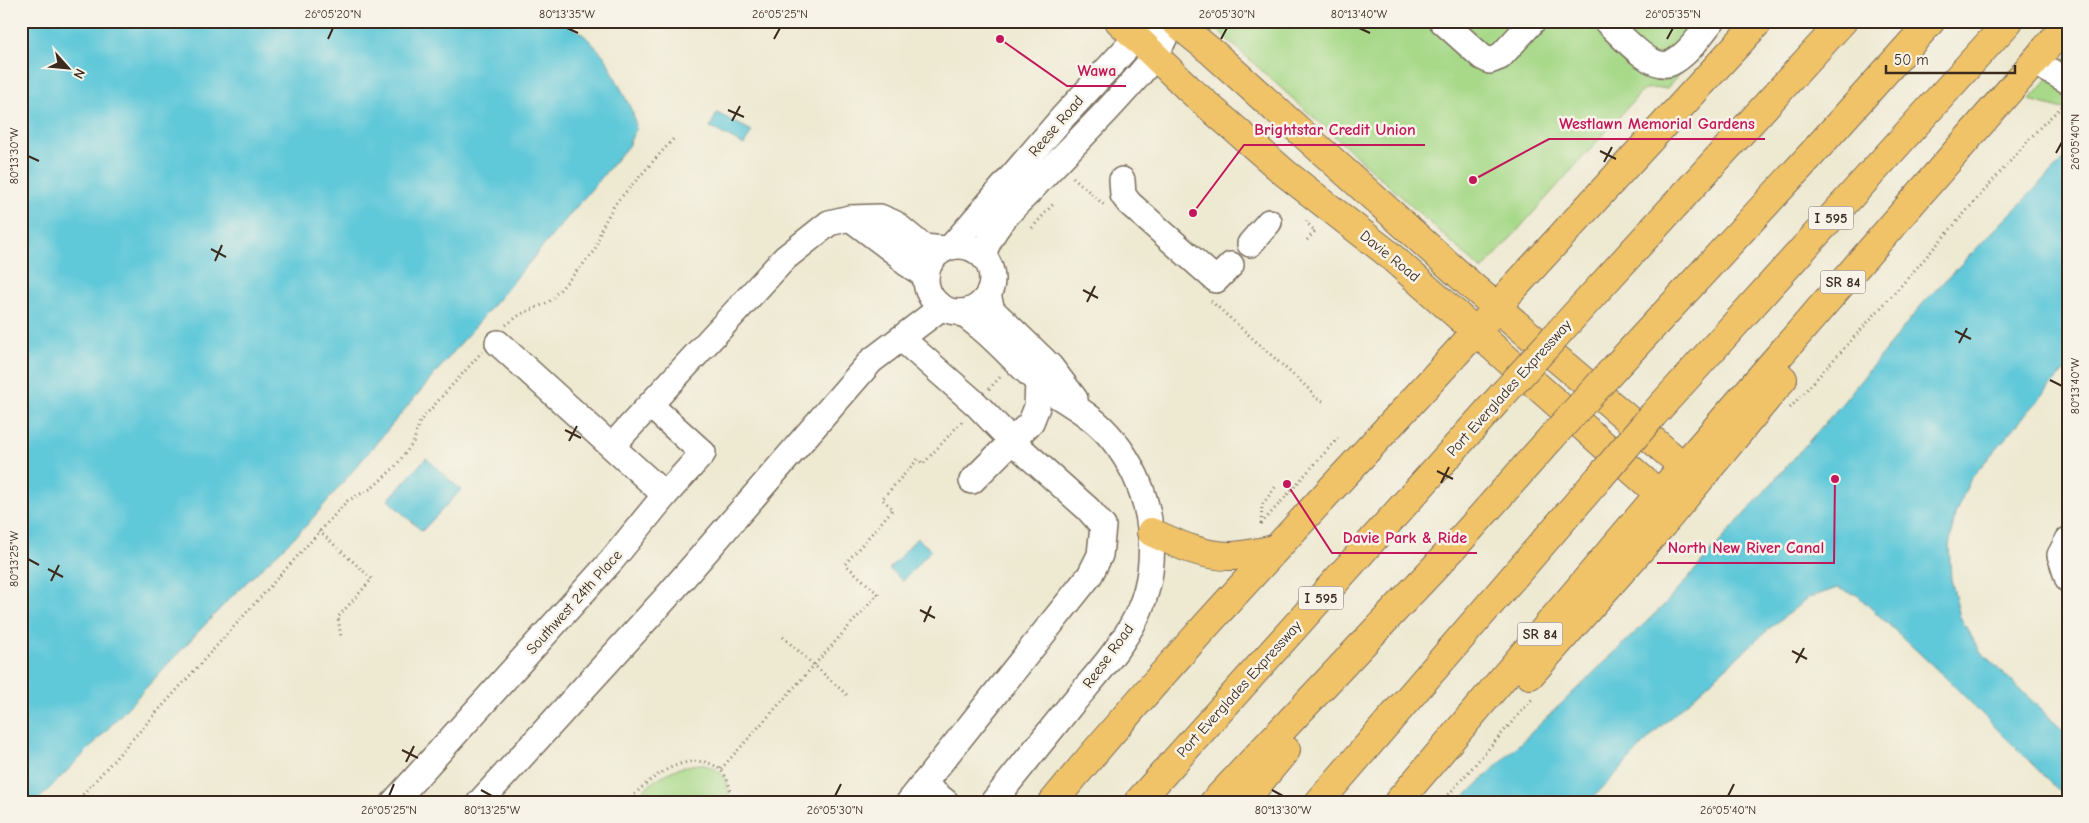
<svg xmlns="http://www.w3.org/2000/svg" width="2089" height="823" font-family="'Comic Neue',sans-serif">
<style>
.green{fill:#a7d989;stroke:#718254}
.water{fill:#5ec8d9;stroke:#4c797c}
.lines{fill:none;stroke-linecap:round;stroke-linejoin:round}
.minor-casing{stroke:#7a6d5d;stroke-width:28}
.major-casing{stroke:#7a6d5d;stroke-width:30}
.highway-casing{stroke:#7a6d5d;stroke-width:30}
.path{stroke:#7a6d5d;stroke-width:3;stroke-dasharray:1 4;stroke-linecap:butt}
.minor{stroke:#fff;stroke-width:25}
.major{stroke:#f0c369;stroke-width:28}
.highway{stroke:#f0c369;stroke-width:28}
.highway-bridge-casing{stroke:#7a6d5d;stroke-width:30;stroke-linecap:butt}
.highway-bridge{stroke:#f0c369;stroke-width:28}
.ticks{fill:none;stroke:#3b2a1e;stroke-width:2}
.labels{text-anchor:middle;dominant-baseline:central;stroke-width:5;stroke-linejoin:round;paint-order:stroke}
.shield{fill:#f7f3e8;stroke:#73665b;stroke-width:1}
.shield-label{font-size:14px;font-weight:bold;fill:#3b2a1e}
.street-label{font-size:15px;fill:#3b2a1e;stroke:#f7f3e8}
.leader{fill:none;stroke:#c2185b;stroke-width:2}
.callout-dot{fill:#c2185b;stroke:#f7f3e8;stroke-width:2}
.callout-label{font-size:16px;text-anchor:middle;font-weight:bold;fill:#c2185b;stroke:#f7f3e8;stroke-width:5;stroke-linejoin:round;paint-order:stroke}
.neatline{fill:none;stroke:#3b2a1e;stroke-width:2}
.ticks-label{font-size:12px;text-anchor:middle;fill:#3b2a1e}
</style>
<rect width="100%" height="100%" fill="#f7f3e8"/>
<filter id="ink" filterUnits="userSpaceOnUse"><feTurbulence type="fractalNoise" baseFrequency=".02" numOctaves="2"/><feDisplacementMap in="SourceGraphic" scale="10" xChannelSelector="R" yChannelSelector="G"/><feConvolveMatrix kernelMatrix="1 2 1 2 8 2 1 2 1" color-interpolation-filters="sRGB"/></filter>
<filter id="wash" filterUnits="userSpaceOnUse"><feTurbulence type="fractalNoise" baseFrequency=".0096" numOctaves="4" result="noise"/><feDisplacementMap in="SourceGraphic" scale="20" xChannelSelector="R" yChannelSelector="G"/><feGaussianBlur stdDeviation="1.12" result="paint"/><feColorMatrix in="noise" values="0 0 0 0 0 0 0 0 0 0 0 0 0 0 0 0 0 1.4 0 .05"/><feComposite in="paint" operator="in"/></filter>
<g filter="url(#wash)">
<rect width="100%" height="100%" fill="#eee9d1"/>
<g class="green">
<path d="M1207,21H1726L1667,88L1644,89L1482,270Z"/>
<path d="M2068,56V110L2029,100Z"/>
<path d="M701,764C724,770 729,778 729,802H632C649,781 674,765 701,764Z"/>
</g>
<g class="water">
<path d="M21,21H563L585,36L605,57L633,113L636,128L628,146L306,526L228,600L86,752L36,802H21Z"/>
<path d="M717,113L752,131L744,145L710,127Z"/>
<path d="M2068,155V369L2061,374L1971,478L1955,514L1949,546L1951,579L1960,617L1980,651L2068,735V800L1946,678L1857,595L1837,588L1808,598L1771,627L1659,728L1589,802H1459L1665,604L1840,406L1924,302Z"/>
<path d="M426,458L461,490L422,531L388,500Z"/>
<path d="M917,538L931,550L903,581L889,569Z"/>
</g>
</g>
<g filter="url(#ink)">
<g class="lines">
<defs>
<g id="minor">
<path d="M1442,21L1482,57L1490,61L1500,57L1533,21"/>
<path d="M1606,21C1620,34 1652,72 1671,63C1688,55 1701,34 1712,21"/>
<path d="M2034,62L2068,81"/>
<path d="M1122,180L1123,195L1129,203L1216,280L1231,265"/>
<path d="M850,218L899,255L906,263L926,276"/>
<path d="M1250,244L1269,222"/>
<path d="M952,246L1063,117L1136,38L1173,21"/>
<circle cx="959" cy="279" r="33"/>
<path d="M983,256C991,229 1010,211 1029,192C1060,158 1093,127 1123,93C1139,75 1154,60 1164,39"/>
<path d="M988,295L992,310L1050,366L1075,399"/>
<path d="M960,312C989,331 1011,358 1036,380C1062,402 1090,411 1113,440C1155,492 1165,568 1131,627C1115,655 1092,680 1071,705C1045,737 1019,770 993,802"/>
<path d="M902,339L976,404L1012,441L1088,509L1103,526L1100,555L1090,575L909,802"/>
<path d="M498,343L665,495"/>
<path d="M612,446L785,258L829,223L850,218L880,217L894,223L923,247L945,249"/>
<path d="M972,481L1031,422L1037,407L1038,381"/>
<path d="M2068,540L2060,555L2068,580"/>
<path d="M923,784L946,802"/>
<path d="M394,802L612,560L665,495L703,453L650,405"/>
<path d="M480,802L664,600L871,361L942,307"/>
</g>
<g id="major">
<path d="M1119,21L1189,89L1285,173L1386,252L1659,494"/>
<path d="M1174,21L1213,53L1473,287L1683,466"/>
<path d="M1151,532C1177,544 1204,557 1233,556C1246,555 1261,552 1275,549"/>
<path d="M1530,675L1663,524L1783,379"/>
<path d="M1053,802C1194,631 1350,472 1498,307L1509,293L1759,21"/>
<path d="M1398,802L1659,494L2068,23"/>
</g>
<g id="highway">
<path d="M1561,330L1843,21"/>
<path d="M1610,373L1801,166L1931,21"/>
<path d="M1653,415L2009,21"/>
<path d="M1138,802L1504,393"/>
<path d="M1214,802L1454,547L1551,438"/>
<path d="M1243,802L1286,750"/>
<path d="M1319,802L1599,478"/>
</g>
</defs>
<use href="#minor" class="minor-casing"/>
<use href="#major" class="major-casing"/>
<use href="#highway" class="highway-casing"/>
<g class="path">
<path d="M1073,177L1104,205"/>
<path d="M1032,228L1054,203"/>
<path d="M1307,240L1315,231L1306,222L1308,218"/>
<path d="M1211,301L1310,390L1315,398L1326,402"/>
<path d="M506,325L521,314L549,302L594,252L602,227L615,204L675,137"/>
<path d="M989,389L1002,375"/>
<path d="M1790,408L1905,281L2041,126L2068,101"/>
<path d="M1261,524L1338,438"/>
<path d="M1261,524L1262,505L1277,485"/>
<path d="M319,531L372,579L338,617L341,637"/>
<path d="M783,637L847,695"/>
<path d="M721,769L878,594L845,564L893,509L882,499L918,459L923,464L964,419"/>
<path d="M76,802L347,501L372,488L394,468L413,443L420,421L482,352"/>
<path d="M628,802C640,787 660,771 677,765C709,754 732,768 731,802"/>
<path d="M1442,802L1534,697"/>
</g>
<use href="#minor" class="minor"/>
<use href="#major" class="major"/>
<use href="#highway" class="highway"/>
<defs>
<g id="highway-bridge">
<path d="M1504,393L1561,330"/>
<path d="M1551,438L1610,373"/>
<path d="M1599,478L1653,415"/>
</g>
</defs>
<use href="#highway-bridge" class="highway-bridge-casing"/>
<use href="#highway-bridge" class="highway-bridge"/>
</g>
</g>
<path class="ticks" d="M567,28L578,33M1359,28L1370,33M328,39L333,28M774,39L780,28M1221,39L1227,28M1667,39L1673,28M728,110L744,117M732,121L740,106M1600,151L1616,159M2056,153L2062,142M28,156L39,161M1604,162L1612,147M211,249L226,257M215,261L222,245M1083,290L1098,298M1087,302L1095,286M1955,331L1971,339M1959,343L1967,328M2050,380L2062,386M565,430L581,438M569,441L577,426M1437,471L1453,479M1441,483L1449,467M28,559L39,565M48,569L63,577M51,581L59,565M920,610L935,618M924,622L931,606M1792,651L1807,659M1796,663L1804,648M402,750L418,758M406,762L414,746M481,790L492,796M1272,790L1283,796M389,796L394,784M835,796L841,784M1728,796L1734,784"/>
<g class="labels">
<g class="shield">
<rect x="1808.5" y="206.5" width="45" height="23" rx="4"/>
<rect x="1820.5" y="270.5" width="45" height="23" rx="4"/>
<rect x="1298.5" y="586.5" width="45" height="23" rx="4"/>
<rect x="1517.5" y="622.5" width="45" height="23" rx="4"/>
</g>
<g class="shield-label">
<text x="1831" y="218">I 595</text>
<text x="1843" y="282">SR 84</text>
<text x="1321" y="598">I 595</text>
<text x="1540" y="634">SR 84</text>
</g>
<g class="street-label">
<text transform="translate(1056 126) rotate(-49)">Reese Road</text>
<text transform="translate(1390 256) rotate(39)">Davie Road</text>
<text transform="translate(1509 388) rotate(-48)">Port Everglades Expressway</text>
<text transform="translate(574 602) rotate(-48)">Southwest 24th Place</text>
<text transform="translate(1108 656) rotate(-54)">Reese Road</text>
<text transform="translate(1239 689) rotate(-48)">Port Everglades Expressway</text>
</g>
</g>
<path class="leader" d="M1000 39L1067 86H1126M1473 180L1549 139H1765M1193 213L1244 145H1425M1287 484L1332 553H1477M1835 479L1834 563H1657"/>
<g class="callout-dot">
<circle cx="1000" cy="39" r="5"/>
<circle cx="1473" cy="180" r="5"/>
<circle cx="1193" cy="213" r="5"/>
<circle cx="1287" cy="484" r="5"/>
<circle cx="1835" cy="479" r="5"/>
</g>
<g class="callout-label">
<text x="1097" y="76">Wawa</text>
<text x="1657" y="129">Westlawn Memorial Gardens</text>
<text x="1335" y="135">Brightstar Credit Union</text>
<text x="1405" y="543">Davie Park &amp; Ride</text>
<text x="1746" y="553">North New River Canal</text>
</g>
<rect width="2089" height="823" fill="none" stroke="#f7f3e8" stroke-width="55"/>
<g transform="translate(68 68) rotate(117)" stroke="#f7f3e8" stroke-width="4" paint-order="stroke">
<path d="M0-4L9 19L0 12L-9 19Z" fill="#3b2a1e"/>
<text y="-8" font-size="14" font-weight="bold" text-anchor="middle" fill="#3b2a1e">N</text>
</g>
<path d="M1886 65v8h129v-8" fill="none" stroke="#3b2a1e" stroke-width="2.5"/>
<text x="1894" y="65" font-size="15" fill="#3b2a1e" stroke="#f7f3e8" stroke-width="4" paint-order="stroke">50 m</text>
<rect x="28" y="28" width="2034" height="768" class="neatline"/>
<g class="ticks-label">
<text x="333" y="18">26°05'20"N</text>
<text x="567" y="18">80°13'35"W</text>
<text x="780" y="18">26°05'25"N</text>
<text x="1227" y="18">26°05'30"N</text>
<text x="1359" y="18">80°13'40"W</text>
<text x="1673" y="18">26°05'35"N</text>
<text transform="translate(2075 142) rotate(-90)" y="4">26°05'40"N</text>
<text transform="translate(14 156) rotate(-90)" y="4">80°13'30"W</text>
<text transform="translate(2075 386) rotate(-90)" y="4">80°13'40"W</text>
<text transform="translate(14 559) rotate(-90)" y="4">80°13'25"W</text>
<text x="389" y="814">26°05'25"N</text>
<text x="492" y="814">80°13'25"W</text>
<text x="835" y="814">26°05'30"N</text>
<text x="1283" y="814">80°13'30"W</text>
<text x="1728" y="814">26°05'40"N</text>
</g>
</svg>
